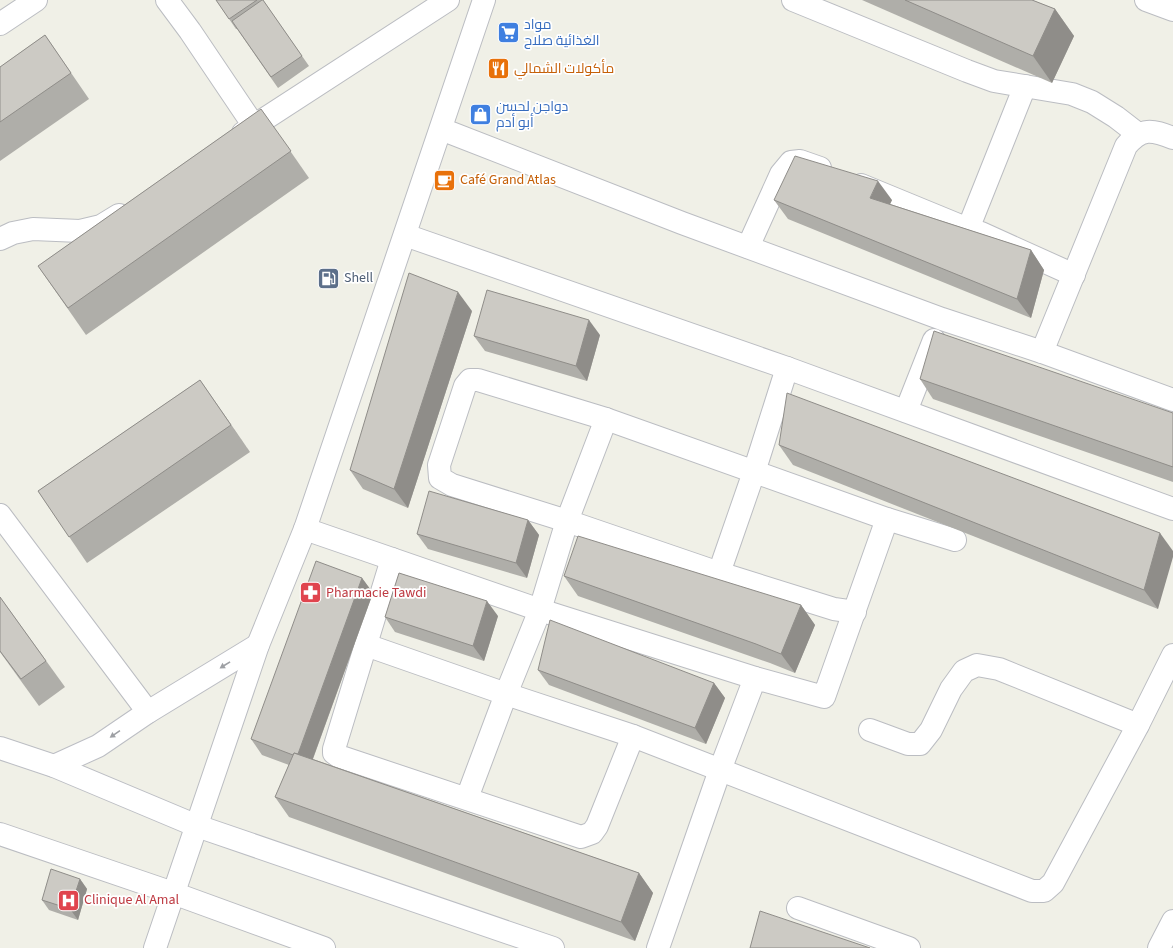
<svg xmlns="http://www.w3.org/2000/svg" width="1173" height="948" font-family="'Source Sans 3',Cairo,sans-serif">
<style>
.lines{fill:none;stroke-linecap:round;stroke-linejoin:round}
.street-casing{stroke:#bbbdc2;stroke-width:24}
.secondary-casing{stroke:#bcbec4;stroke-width:24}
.street{stroke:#fff;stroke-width:22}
.secondary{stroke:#fff;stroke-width:22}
.wall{fill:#afaea9}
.shaded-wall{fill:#8f8d89}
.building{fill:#cccac4;stroke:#8f8d89}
.oneway{fill:#9ea0a4}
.labels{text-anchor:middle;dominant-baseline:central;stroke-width:3.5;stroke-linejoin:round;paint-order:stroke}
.shop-label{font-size:14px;fill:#366cbe;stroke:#fff;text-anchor:start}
.food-label{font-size:14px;fill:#c56008;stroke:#fff;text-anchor:start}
.service-label{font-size:14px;fill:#4e5e75;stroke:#fff;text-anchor:start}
.health-label{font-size:14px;fill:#be3a42;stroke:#fff;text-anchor:start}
</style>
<rect width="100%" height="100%" fill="#f0f0e7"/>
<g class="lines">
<defs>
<g id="street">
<path d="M167,0L190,31L254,126"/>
<path d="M793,0L967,71L994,81L1072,94L1092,102L1116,117L1138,134"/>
<path d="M1146,0L1173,10"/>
<path d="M0,24L36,0"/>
<path d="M1025,86L968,229L981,233L1074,275"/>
<path d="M441,129L682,223L942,319L1042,352L1173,400"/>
<path d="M243,133L448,0"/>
<path d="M861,185L968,229"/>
<path d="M405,235L787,368L1173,509"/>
<path d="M0,239L13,233L33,229L80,231L101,226L119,215"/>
<path d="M748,247L781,174L791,162L800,161L820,168"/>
<path d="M1042,352L1126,146C1142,127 1152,130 1173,138"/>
<path d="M906,411L934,340"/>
<path d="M0,515L148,712"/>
<path d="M305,529L540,610L755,678L720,770L658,948"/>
<path d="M392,559L334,749V753L338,756L581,837L592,833L597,826L633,736"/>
<path d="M719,573L754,472L787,368"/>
<path d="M855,612L834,609L719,573L567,521L452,485L440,478L439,465L465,386L470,380H478L606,419L887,519L955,540"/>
<path d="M366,645L506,694L633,736L1032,891H1044L1053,883L1138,725L1173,655"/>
<path d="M755,678L824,697L887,519"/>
<path d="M870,730L908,744H920L931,730L951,689L964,671L977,665L999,669L1138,725"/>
<path d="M467,798L506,694L540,610L567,521L606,419"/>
<path d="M0,834L173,893L324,948"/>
<path d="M798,908L909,948"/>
<path d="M155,948L258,645L305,529L484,0"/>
<path d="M1159,948L1173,921"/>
</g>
<g id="secondary">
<path d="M0,748L54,766L197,826L553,948"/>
<path d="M54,766L98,746L148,712L258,645"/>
</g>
</defs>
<use href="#street" class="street-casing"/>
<use href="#secondary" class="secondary-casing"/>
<use href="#street" class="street"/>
<use href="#secondary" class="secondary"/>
</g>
<g class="wall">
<path d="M216,0H263L309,66L278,88L237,29H236Z"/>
<path d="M862,0H1032L1055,9L1074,36L1052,83Z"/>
<path d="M45,35L89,99L0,161V67Z"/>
<path d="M261,109L309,178L86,335L38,266Z"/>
<path d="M774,200H892L890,204L1031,250L1044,270L1031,318L788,219Z"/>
<path d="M472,311L408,508L363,489L350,470Z"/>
<path d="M600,335L587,381L485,351L474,336Z"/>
<path d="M920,379L1173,413V482L933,399Z"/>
<path d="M200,380L250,452L87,563L38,491Z"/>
<path d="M779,445L1160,533L1158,609L793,465Z"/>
<path d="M528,520L539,535L527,578L428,549L417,534Z"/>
<path d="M564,576L801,605L815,625L795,673L770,663L578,596Z"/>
<path d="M362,578L373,593L313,759L639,873L653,893L635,941L289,817L275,797L289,765L262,755L251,739Z"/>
<path d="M0,597L65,687L39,706L0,652Z"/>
<path d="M498,616L484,661L395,632L385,617Z"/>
<path d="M538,670L714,683L725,698L706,744L549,685Z"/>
<path d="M80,879L87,889L78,920L49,910L42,900Z"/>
</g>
<g class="shaded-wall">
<path d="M1055,9L1074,36L1052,83L1033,56Z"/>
<path d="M878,181L892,200L884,217L870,198Z"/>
<path d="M1031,250L1044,270L1031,318L1017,299Z"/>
<path d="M458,292L472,311L408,508L394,489Z"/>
<path d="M589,320L600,335L587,381L576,366Z"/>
<path d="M200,380L250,452L231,425Z"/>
<path d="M528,520L539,535L527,578L516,563Z"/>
<path d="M1160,533L1173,551V557L1158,609L1144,590Z"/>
<path d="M362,578L373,593L308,772L297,757Z"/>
<path d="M487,601L498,616L484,661L473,646Z"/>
<path d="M801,605L815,625L795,673L781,654Z"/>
<path d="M714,683L725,698L706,744L695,728Z"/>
<path d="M639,873L653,893L635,941L621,922Z"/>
<path d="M80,879L87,889L78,920L70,909Z"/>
</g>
<g class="building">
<path d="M216,0H257L229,19Z"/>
<path d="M262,0H263L302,56L271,77L232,21Z"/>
<path d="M905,0H1032L1055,9L1033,56Z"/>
<path d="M45,35L71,73L0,122V67Z"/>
<path d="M261,109L291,151L68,308L38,266Z"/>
<path d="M795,156L878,181L870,198L1031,250L1017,299L774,200Z"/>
<path d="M409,273L458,292L394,489L350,470Z"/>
<path d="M487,290L589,320L576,366L474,336Z"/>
<path d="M934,331L1173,413V467L920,379Z"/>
<path d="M200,380L231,425L69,537L38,491Z"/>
<path d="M787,393L1160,533L1144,590L779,445Z"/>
<path d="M429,491L528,520L516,563L417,534Z"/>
<path d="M578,536L801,605L781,654L756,644L564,576Z"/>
<path d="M316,561L362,578L298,754L294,753L293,755L251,739Z"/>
<path d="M399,573L487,601L473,646L385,617Z"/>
<path d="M0,597L46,661L21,679L0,651Z"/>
<path d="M550,620L714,683L695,728L538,670Z"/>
<path d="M294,753L639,873L621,922L275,797Z"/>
<path d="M51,869L80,879L70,909L42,900Z"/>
<path d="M760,911L870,948H750Z"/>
</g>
<defs><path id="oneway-solid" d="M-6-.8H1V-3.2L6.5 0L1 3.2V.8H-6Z"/></defs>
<g class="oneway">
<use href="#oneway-solid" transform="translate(225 665) rotate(148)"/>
<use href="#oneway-solid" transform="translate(115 734) rotate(146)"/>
</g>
<defs>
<symbol id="supermarket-square" viewBox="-11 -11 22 22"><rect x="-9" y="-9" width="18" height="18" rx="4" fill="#3f7fe0" stroke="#fff"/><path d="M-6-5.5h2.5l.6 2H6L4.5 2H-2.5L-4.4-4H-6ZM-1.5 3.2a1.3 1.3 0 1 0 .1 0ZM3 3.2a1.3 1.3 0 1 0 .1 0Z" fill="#fff"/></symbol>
<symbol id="restaurant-square" viewBox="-11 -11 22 22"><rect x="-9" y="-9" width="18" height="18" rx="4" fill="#e8710a" stroke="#fff"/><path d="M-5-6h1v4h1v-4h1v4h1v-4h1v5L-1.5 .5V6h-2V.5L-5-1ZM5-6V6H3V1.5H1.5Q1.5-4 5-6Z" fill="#fff"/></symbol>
<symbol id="shop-square" viewBox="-11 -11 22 22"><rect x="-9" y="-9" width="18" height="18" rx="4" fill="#3f7fe0" stroke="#fff"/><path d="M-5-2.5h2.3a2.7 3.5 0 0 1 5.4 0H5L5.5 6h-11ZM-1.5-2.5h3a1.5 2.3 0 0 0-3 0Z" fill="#fff"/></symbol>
<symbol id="cafe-square" viewBox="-11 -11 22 22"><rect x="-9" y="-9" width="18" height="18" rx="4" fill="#e8710a" stroke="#fff"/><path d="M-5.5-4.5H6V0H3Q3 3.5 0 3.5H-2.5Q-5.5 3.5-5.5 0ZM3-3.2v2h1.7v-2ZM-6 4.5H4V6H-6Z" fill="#fff"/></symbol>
<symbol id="fuel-square" viewBox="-11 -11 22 22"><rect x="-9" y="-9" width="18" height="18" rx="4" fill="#5c6f8a" stroke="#fff"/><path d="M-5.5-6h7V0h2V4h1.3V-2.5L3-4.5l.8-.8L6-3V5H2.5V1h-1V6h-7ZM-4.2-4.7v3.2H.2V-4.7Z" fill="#fff"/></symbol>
<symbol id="pharmacy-square" viewBox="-11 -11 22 22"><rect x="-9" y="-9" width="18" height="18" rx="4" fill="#e0444e" stroke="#fff"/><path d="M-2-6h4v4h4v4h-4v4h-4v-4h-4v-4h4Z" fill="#fff"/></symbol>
<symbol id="hospital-square" viewBox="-11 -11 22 22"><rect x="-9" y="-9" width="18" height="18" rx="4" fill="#e0444e" stroke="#fff"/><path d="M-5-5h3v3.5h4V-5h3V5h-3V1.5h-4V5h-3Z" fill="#fff"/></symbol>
</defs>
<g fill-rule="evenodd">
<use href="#supermarket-square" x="496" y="20" width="25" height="25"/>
<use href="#restaurant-square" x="486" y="56" width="25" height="25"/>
<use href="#shop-square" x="468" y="102" width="25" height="25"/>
<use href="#cafe-square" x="432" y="168" width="25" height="25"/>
<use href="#fuel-square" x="316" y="266" width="25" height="25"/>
<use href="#pharmacy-square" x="298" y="580" width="25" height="25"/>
<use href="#hospital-square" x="56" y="888" width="25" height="25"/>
</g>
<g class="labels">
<g class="shop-label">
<text x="524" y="25">مواد<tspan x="524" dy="16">الغذائية صلاح</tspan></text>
<text x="496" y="107">دواجن لحسن<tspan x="496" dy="16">أبو أدم</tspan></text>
</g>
<g class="food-label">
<text x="514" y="69">مأكولات الشمالي</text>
<text x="460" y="180">Café Grand Atlas</text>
</g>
<g class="service-label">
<text x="344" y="278">Shell</text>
</g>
<g class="health-label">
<text x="326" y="593">Pharmacie Tawdi</text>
<text x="84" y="900">Clinique Al Amal</text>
</g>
</g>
</svg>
